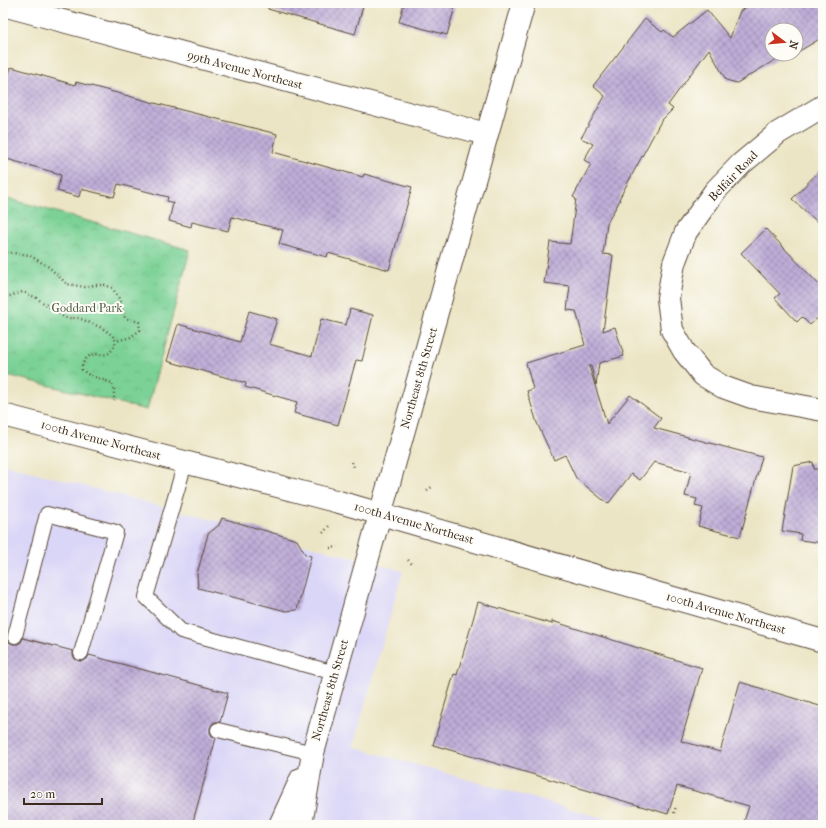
<svg xmlns="http://www.w3.org/2000/svg" width="826" height="828" font-family="'IM FELL French Canon',serif">
<style>
.built{fill:#dad6f7}
.park{fill:url(#park-crowns);stroke:#5c7e5a}
.building{fill:url(#building-cross-hatch)}
.lines{fill:none;stroke-linecap:round;stroke-linejoin:round}
.service-casing{stroke:#564637;stroke-width:16}
.minor-casing{stroke:#564637;stroke-width:24}
.secondary-casing{stroke:#564637;stroke-width:24}
.path{stroke:#564637;stroke-width:2.5;stroke-dasharray:1 3;stroke-linecap:butt}
.service{stroke:#fff;stroke-width:14}
.minor{stroke:#fff;stroke-width:22}
.secondary{stroke:#fff;stroke-width:22}
.labels{text-anchor:middle;dominant-baseline:central;stroke-width:4;stroke-linejoin:round;paint-order:stroke}
.street-label{font-size:12px;fill:#3b2a1e;stroke:#fdfcf7}
.park-label{font-size:12px;fill:#4e5c42;stroke:#fdfcf7}
</style>
<defs>
<pattern id="park-crowns" width="20" height="18" patternUnits="userSpaceOnUse"><rect width="20" height="18" fill="#7cd296"/><path d="M2 6a3 3 0 1 1 6 0M12 15a3 3 0 1 1 6 0" fill="none" stroke="#6cb481"/></pattern>
<pattern id="building-cross-hatch" width="8" height="8" patternUnits="userSpaceOnUse"><rect width="8" height="8" fill="#bfadd8"/><path d="M0 0l8 8M0 8l8-8" fill="none" stroke="#9c8daf"/></pattern>
</defs>
<rect width="100%" height="100%" fill="#fdfcf7"/>
<filter id="ink" filterUnits="userSpaceOnUse"><feTurbulence type="fractalNoise" baseFrequency=".025" numOctaves="2"/><feDisplacementMap in="SourceGraphic" scale="8" xChannelSelector="R" yChannelSelector="G"/><feConvolveMatrix kernelMatrix="1 2 1 2 8 2 1 2 1" color-interpolation-filters="sRGB"/></filter>
<filter id="wash" filterUnits="userSpaceOnUse"><feTurbulence type="fractalNoise" baseFrequency=".012" numOctaves="4" result="noise"/><feDisplacementMap in="SourceGraphic" scale="16" xChannelSelector="R" yChannelSelector="G"/><feGaussianBlur stdDeviation="0.9" result="paint"/><feColorMatrix in="noise" values="0 0 0 0 0 0 0 0 0 0 0 0 0 0 0 0 0 1.4 0 .05"/><feComposite in="paint" operator="in"/></filter>
<g filter="url(#wash)">
<rect width="100%" height="100%" fill="#ece5c5"/>
<path class="built" d="M3,464L403,571L353,747L627,825H3Z"/>
<path class="park" d="M3,197L190,250L147,410L3,374Z"/>
<g id="blocks">
<g class="building">
<path d="M269,3H364L355,34L268,9Z"/>
<path d="M404,3H456L447,35L399,22Z"/>
<path d="M754,3H823V37L796,53V30H772V54H785L737,83L726,80L709,49L668,105L673,109L661,121L619,199L620,200L607,223L603,254L613,255L603,331L615,327L624,356L599,363L596,385L591,366H589L607,424L630,395L661,418L654,428L762,457L740,537L698,526L703,508L695,506L697,499L685,496L691,472L654,462L640,480L631,474L608,504L576,478L565,455L554,460L537,423L527,391L533,389L526,363L585,345L576,311L567,310L570,286L544,283L550,242L570,244L576,199L573,197L591,164L584,160L593,144L581,138L605,96L593,86L645,19L662,32L664,30L673,37L707,10L730,38L740,11Z"/>
<path d="M11,67L75,85L76,82L166,106L277,134L273,152L363,177L364,174L412,187L389,270L328,253L327,257L279,244L283,230L232,217L228,231L192,222L191,227L169,221L173,203L167,201L168,197L118,184L114,197L81,189L79,197L57,191L61,175L53,173V172L3,158V73L9,74Z"/>
<path d="M823,167V227L792,199Z"/>
<path d="M766,229L823,289V313L810,325L802,317L797,322L775,298L780,294L741,253Z"/>
<path d="M350,309L373,315L362,361L356,360L338,425L294,413L297,402L245,387L246,383L167,361L178,324L240,342L249,311L277,319L269,344L312,356L321,319L346,325Z"/>
<path d="M813,462L814,469H823V543L800,540L801,534L782,531L793,466Z"/>
<path d="M222,518L297,540L305,554L311,556L297,610L286,611L198,588L197,574L208,534L219,525Z"/>
<path d="M478,602L552,624V621L702,668L681,741L720,752L740,682L823,707V825H743L749,806L677,786L668,814L433,745L454,674L457,675Z"/>
<path d="M3,633L7,634V638L9,642L13,644H18L21,642L23,638L73,651V655L75,659L79,661H83L87,659L89,655L228,693L220,722H215L212,724L210,728V733L212,736L216,738L192,825H3Z"/>
</g>
</g>
</g>
<g filter="url(#ink)">
<use href="#blocks" fill-opacity="0" stroke="#564637" stroke-width="1"/>
<g class="lines">
<defs>
<g id="service">
<path d="M185,463L146,597L181,631L335,673"/>
<path d="M15,636L47,514L116,532L81,653"/>
<path d="M218,730L313,753"/>
</g>
<g id="minor">
<path d="M3,5L486,134"/>
<path d="M823,106L778,133L741,164L715,191L686,232L674,263L668,298L672,330L684,351L703,375L723,387L751,397L823,410"/>
</g>
<g id="secondary">
<path d="M3,415L339,502L823,641"/>
<path d="M280,825L301,779"/>
<path d="M301,825L313,753L524,3"/>
</g>
</defs>
<use href="#service" class="service-casing"/>
<use href="#minor" class="minor-casing"/>
<use href="#secondary" class="secondary-casing"/>
<g class="path">
<path d="M3,253L5,252L29,255L49,267L67,284L85,287L94,285H105L112,288L118,296L125,318L139,322L140,330L131,337L116,341"/>
<path d="M3,299V298L23,292L35,297L65,318H79L102,328L112,335L116,341C109,364 98,349 88,357C85,359 83,363 82,365V370L89,375L112,383L114,388V401"/>
<path d="M352,462L354,467"/>
<path d="M427,490L432,487"/>
<path d="M323,533L329,526"/>
<path d="M330,548L338,547"/>
<path d="M408,560L412,564"/>
<path d="M674,813L676,806"/>
</g>
<use href="#service" class="service"/>
<use href="#minor" class="minor"/>
<use href="#secondary" class="secondary"/>
</g>
</g>
<g class="labels">
<g class="street-label">
<text transform="translate(245 70) rotate(15)">99th Avenue Northeast</text>
<text transform="translate(733 176) rotate(-46)">Belfair Road</text>
<text transform="translate(419 378) rotate(-74)">Northeast 8th Street</text>
<text transform="translate(101 440) rotate(15)">100th Avenue Northeast</text>
<text transform="translate(414 523) rotate(16)">100th Avenue Northeast</text>
<text transform="translate(726 613) rotate(16)">100th Avenue Northeast</text>
<text transform="translate(330 690) rotate(-74)">Northeast 8th Street</text>
</g>
<g class="park-label">
<text x="87" y="308">Goddard Park</text>
</g>
</g>
<rect width="826" height="828" fill="none" stroke="#fdfcf7" stroke-width="16"/>
<g transform="translate(784 42) rotate(106)"><circle r="19" fill="#fdfcf7" stroke="#afa8a0"/>
<path d="M0-3L7 15L0 10L-7 15Z" fill="#c8321e"/>
<text y="-6" font-size="11" font-weight="bold" text-anchor="middle" fill="#3b2a1e">N</text>
</g>
<path d="M24 798v6h78v-6" fill="none" stroke="#3b2a1e" stroke-width="2"/>
<text x="30" y="798" font-size="12" fill="#3b2a1e" stroke="#fdfcf7" stroke-width="3" paint-order="stroke">20 m</text>
</svg>
